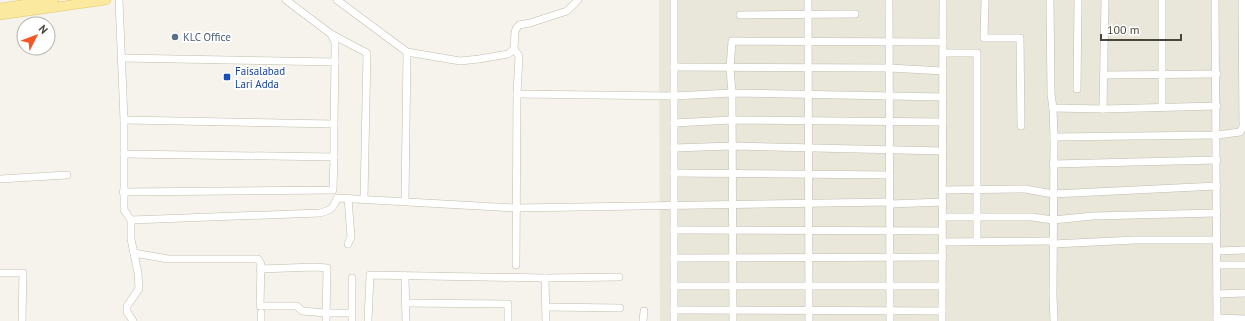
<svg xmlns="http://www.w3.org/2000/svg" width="1245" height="321" font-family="'PT Sans',sans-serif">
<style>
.residential{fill:#e9e6da}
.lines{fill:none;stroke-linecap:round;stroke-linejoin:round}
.minor-casing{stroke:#c1bcae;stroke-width:8}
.major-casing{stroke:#e1c96e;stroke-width:10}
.minor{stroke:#fff;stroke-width:7}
.major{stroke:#fbe99f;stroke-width:9}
.service-dot{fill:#5c6f8a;stroke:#fff;stroke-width:1.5}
.transit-dot{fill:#1a4fb4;stroke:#fff;stroke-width:1.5}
.labels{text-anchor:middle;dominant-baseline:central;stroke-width:4;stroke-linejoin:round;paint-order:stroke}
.service-label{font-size:11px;fill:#4e5e75;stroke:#fff;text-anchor:start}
.transit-label{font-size:11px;fill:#164399;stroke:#fff;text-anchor:start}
</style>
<rect width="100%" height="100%" fill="#f5f3eb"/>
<path class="residential" d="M659,0H1245V321H660Z"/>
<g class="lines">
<defs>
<g id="minor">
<path d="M119,0L124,120V210L131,220V239L138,273L139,289L127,306V312L133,321"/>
<path d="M286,0L331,34L335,42V62"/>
<path d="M337,0L407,52L405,201"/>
<path d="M808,0L809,321"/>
<path d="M889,0L890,321"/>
<path d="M985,0L984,38H1020L1021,126"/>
<path d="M1050,0L1051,94L1053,108L1054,137L1053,296L1054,321"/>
<path d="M1215,0L1217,321"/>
<path d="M740,15L855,14"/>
<path d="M331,34L367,53L364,199"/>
<path d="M407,52L460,61L479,59L508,54L514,49"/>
<path d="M943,53H977V241"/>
<path d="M122,58L335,62L334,124L124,120"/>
<path d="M674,67L890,68L943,71"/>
<path d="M1104,75L1217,74"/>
<path d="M1077,89L1078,0"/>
<path d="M517,94L674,96L732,93L943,97"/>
<path d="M1162,107V0"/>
<path d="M1053,108L1103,109L1217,106"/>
<path d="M1103,109L1105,0"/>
<path d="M674,123L731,120L943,122"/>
<path d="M1054,137L1217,135L1240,132L1243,127L1242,0"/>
<path d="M674,148L732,146L943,151"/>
<path d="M124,154L334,157V124"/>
<path d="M1053,164L1217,160"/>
<path d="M674,173L890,175"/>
<path d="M0,179L67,175"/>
<path d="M943,190L1025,189L1053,194L1217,186"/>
<path d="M123,192L333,190L334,157"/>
<path d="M348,198L351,237L348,244"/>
<path d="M890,204L943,202"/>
<path d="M943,217H1032L1053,220L1093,216L1217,213"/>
<path d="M131,220L320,213C331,210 333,209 337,198L516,208L890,202"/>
<path d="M674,230L943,231"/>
<path d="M943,242L1053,241"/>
<path d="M1053,244L1135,240H1217"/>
<path d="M1217,251L1245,250"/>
<path d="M134,253L168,259H258L261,264L260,306H297L302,311L326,313H351"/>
<path d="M674,258L943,257"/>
<path d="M516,265L517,94L519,56L514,49L515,32L516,29L519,25L530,23L567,11L578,0"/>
<path d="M1217,265H1245"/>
<path d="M260,269L315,267L327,268L326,321"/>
<path d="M0,273H23L22,321"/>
<path d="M405,276L406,321"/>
<path d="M545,278L619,277"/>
<path d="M674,286H942"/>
<path d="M1217,294L1245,293"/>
<path d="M406,303L508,304V321"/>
<path d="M546,307L620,308"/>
<path d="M674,310L942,311"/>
<path d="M1217,318L1245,319"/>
<path d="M261,321V313"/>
<path d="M352,321V278"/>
<path d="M368,321L370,275L545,278L546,321"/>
<path d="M643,321L644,311"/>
<path d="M674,321V0"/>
<path d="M733,321L732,93L730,68L732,41L943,42"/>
<path d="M942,321L943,0"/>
</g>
<g id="major">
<path d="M0,8L54,0"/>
<path d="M0,15L106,0"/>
</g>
</defs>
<use href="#minor" class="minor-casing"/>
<use href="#major" class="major-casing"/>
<use href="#minor" class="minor"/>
<use href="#major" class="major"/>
</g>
<circle class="service-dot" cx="175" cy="37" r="4"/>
<rect class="transit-dot" x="223" y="73" width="8" height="8" rx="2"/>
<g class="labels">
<g class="service-label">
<text x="183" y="37">KLC Office</text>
</g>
<g class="transit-label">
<text x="235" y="71">Faisalabad<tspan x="235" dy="13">Lari Adda</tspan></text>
</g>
</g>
<g transform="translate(36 36) rotate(48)"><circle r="19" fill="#ffffff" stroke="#b6b5b0"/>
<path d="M0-3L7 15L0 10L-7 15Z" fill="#f35725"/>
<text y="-6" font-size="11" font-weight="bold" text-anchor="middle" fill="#494539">N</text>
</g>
<path d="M1101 34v6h80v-6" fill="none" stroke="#494539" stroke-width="2"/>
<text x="1107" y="34" font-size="12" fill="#494539" stroke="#ffffff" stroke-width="3" paint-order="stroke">100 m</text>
</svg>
